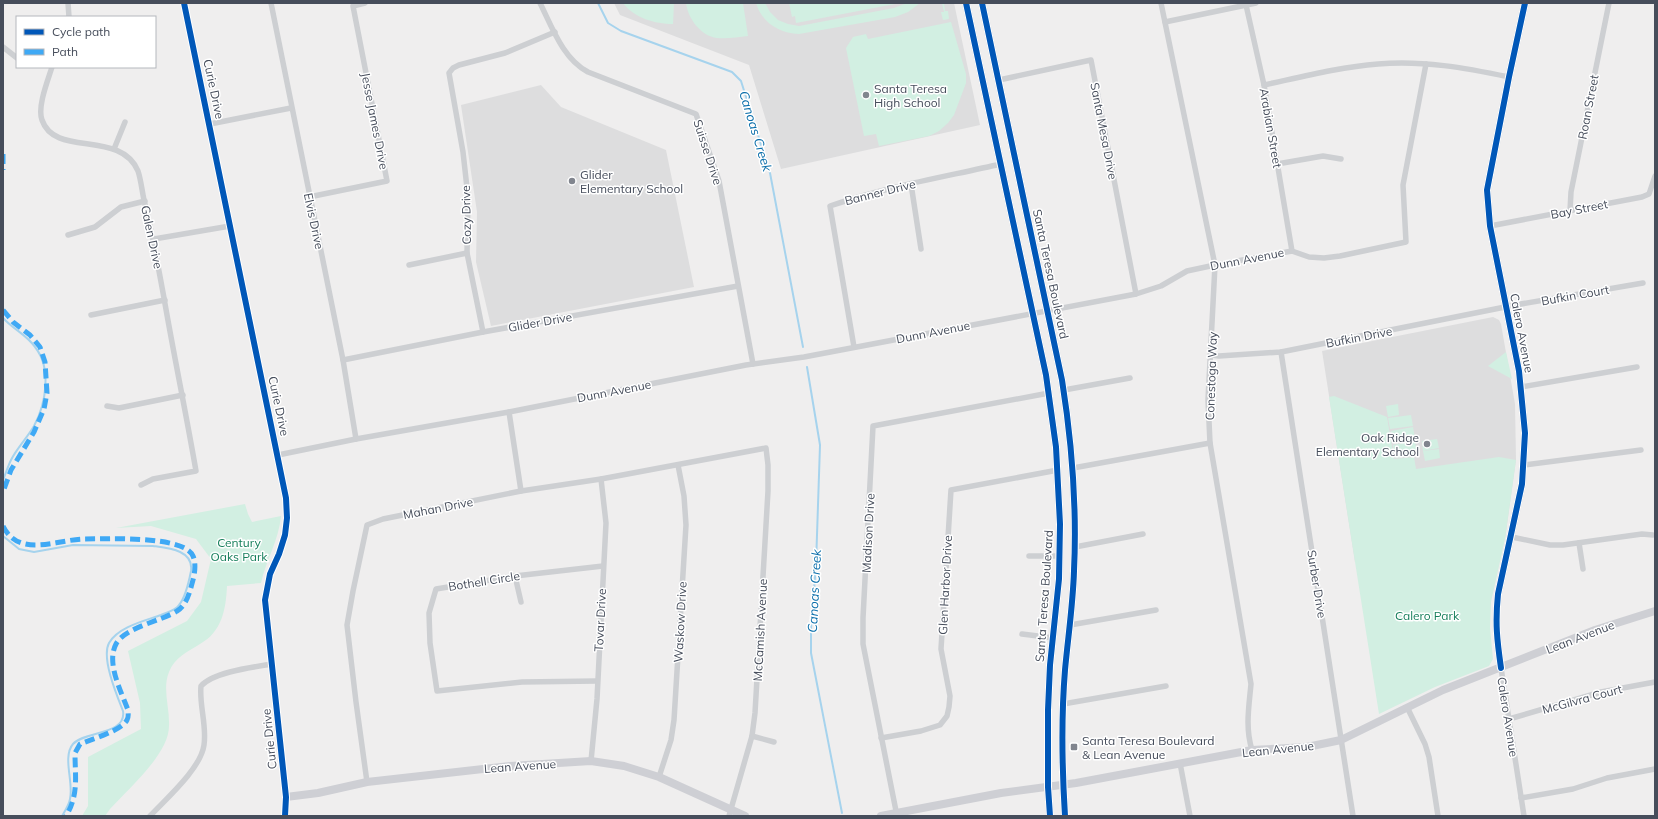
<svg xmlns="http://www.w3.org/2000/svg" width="1658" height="819" font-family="Mulish,sans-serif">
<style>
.education{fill:#ddddde}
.green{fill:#d2efe2}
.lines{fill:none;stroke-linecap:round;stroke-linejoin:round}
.stream{stroke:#a6d3ed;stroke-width:2}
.street{stroke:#cdcfd2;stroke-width:5.5}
.secondary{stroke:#cecfd4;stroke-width:8}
.quiet{stroke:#3fa9f5;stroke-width:5;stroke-dasharray:10 5;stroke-linecap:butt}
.cycleway-casing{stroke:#fff;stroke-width:8}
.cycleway{stroke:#0057b8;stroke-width:6}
.poi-dot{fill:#81858e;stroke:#fff;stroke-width:1.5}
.labels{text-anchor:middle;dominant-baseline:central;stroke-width:3;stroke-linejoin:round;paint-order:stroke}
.poi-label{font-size:12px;fill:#464d5b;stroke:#fff;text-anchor:start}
.street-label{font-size:12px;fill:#464d5b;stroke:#fff}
.park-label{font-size:12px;fill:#157e5a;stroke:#fff}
.water-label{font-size:13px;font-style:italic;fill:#0a6eaa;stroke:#fff}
</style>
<rect width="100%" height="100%" fill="#efeeee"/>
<g class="education">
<path d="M614,3H954L980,125L781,169L749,65L620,15Z"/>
<path d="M541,85L561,107L666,150L694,287L491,326L476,262L477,212L461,105Z"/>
<path d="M1493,317L1499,320L1501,324L1515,404L1516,460L1505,539L1355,562L1322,351Z"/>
</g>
<g class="green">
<path d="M623,3H674L673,24C655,24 634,18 623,3Z"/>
<path d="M686,3H743L748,36C738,37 727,39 717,38C701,36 688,19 686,3Z"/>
<path d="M756,3H765L770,12L778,20L788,24L799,26L894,8L907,3H920L908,12L895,17L799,34C779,33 762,23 756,3Z"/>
<path d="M789,3H900L796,23L795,16L792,17Z"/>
<path d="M942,3H944L945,11H948L949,19L943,20L941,12H944Z"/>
<path d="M951,22L966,74V83L954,115L948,123L939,131L929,136L879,146L876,134L864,136L846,48L853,37L866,34L868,39Z"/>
<path d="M1506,352L1512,379L1488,366Z"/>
<path d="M1334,396L1387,417L1394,459L1414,457L1416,469L1499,457L1516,460L1505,539L1491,602L1490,628L1493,659L1489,666L1435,687L1379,714L1329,397Z"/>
<path d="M1398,404L1399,415L1388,417L1386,406Z"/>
<path d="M1411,415L1413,426L1390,429L1388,418Z"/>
<path d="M1413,427L1415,439L1393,443L1391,431Z"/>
<path d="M1437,439L1439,448L1423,451L1422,441Z"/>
<path d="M1415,441L1417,454L1395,458L1393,445Z"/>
<path d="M1439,449L1440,458L1425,461L1423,451Z"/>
<path d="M245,504L248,514L252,522L281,516C279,540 266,560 261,583L227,586C226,609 222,632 200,644C187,652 175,657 169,672C162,689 170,708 169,726C169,754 129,788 110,809L105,816H82L88,806V757L141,729L140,703L128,651L187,621L201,602L211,559L196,539L151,526L116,528Z"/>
</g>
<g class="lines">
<g class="stream">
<path d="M598,3L608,23L621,31L732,72L741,81L770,173L803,347"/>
<path d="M3,318C13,329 27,335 35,347C52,368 46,404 34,426C27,438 17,448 11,460C8,466 6,473 3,480"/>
<path d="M807,367L820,445L816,565L811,628V653L842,813"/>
<path d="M3,536L19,549L34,552L73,545L153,546C168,548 194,550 191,571C189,581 186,597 179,605C175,611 167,612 161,615C144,621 118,627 109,643C101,658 117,696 123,711C127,735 84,731 73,744C62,757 74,783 70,799C69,805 65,811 62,816"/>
</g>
<g class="street">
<path d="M68,3L69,17"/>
<path d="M184,3L286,498L287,518L285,535L279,554L270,574L265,600L286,797L285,816"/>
<path d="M271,3L343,360L356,439"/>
<path d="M540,3C552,27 563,59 588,72L696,114L719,181L753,364"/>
<path d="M1161,3L1215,265L1208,400L1210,443L1251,684C1249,706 1245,728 1252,750"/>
<path d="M1246,5L1264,85L1292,251"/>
<path d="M1165,22L1256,3"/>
<path d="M3,47L17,58"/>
<path d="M52,67C48,80 37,107 42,120C55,158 120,129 138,171C141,180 142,191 144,200C152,233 158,265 164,298C174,356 186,413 196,471L153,479L141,485"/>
<path d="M999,80L1091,60L1136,294"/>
<path d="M1264,85C1301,77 1340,67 1378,64C1422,60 1466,68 1509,77"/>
<path d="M210,124L291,108"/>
<path d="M114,149L125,122"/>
<path d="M1277,164L1323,156L1341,159"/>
<path d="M911,184L921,249"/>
<path d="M309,197L387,181L353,6L365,3"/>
<path d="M1570,211L1571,192L1609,3"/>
<path d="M1490,226L1642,197L1649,194L1655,176"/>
<path d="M68,235L95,227L121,207L145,201"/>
<path d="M154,239L230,226"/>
<path d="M409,265L467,253"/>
<path d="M91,315L165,300"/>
<path d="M483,332L467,253L468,197L463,152L449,73L453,68L459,65L505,53L555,32"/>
<path d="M854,347L830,206C885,187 944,177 1001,164"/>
<path d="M1281,352L1353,816"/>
<path d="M1211,355L1219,356L1281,352L1515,305L1643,283"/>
<path d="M343,360L483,332L738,286"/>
<path d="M1521,387L1637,367"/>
<path d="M1064,390L1130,378"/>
<path d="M107,406L119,408L183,395"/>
<path d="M509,412L521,491"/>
<path d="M278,455L356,439L509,412L746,365L804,357L1136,294L1161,286L1187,271L1215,265L1292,251L1309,257L1324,258L1340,256L1406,242L1403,185L1426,64"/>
<path d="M1524,465L1641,450"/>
<path d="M1073,468L1210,443"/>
<path d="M1512,537L1550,545H1563L1642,534L1653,535"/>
<path d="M1579,543L1583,569"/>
<path d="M1075,547L1143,534"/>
<path d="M1029,556H1060"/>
<path d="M515,576L521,602"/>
<path d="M1070,625L1156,610"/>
<path d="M1022,634L1054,638"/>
<path d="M1501,668L1524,816"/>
<path d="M597,681L522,682L437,691L430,643L429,613L436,589L515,576L603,566"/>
<path d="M1063,704L1166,686"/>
<path d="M1407,707L1425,744L1429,757L1438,816"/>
<path d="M1509,719L1601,692L1655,682"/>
<path d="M752,736L774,742"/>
<path d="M881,738L921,731L940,725L947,716L949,707L950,696L941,649L951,490L1058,470"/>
<path d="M591,761L597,699L606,523L601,479"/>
<path d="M1180,763L1190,816"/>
<path d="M659,777L671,740L674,720L686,525L684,496L678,465"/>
<path d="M367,782L356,702L347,625L353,591L367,525L383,519L521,491L601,479L766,448L768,465V491L755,713L752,736L729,816"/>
<path d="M1521,798L1573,789L1607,778L1655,769"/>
<path d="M150,816C167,798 201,768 204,745C207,725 199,705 201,686C213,672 254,667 272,664"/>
<path d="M897,816L863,644V618L873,426L1049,393"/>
</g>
<g class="secondary">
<path d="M966,3L1046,375L1056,447L1060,524L1059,579L1050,665L1048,710V787L1050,816"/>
<path d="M982,3L1062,380C1072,443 1077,507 1074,571C1073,604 1068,637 1065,670C1061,719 1062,768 1065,816"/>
<path d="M1501,668C1497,640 1495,623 1498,594L1522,484L1525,433L1519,371L1490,226L1487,190L1509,77L1525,3"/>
<path d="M286,797L318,793L367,782L510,766L591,761L624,766L659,777L745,816"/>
<path d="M881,816L1001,793L1076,783L1252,750L1307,747L1341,740L1443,690L1595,630L1655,611"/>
</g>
<g class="quiet">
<path d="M3,154V170"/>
<path d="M3,310L13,322L30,335L40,347L45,362L47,393L44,409L34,432L11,470L3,492"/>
<path d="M3,526C19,559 58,539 85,539C106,539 184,535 193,556C196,563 195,572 193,580C190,591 187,605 177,611C162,621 125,627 116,644C106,663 121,691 128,710C128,714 129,717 127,720C121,731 92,739 80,744L75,753C75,777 79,794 66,816"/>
</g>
<defs>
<g id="cycleway">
<path d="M184,3L286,498L287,518L285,535L279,554L270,574L265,600L286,797L285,816"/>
<path d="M966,3L1046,375L1056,447L1060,524L1059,579L1050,665L1048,710V787L1050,816"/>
<path d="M982,3L1062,380C1072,443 1077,507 1074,571C1073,604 1068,637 1065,670C1061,719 1062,768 1065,816"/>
<path d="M1501,668C1497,640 1495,623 1498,594L1522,484L1525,433L1519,371L1490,226L1487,190L1509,77L1525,3"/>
</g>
</defs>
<use href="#cycleway" class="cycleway-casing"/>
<use href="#cycleway" class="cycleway"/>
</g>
<g class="poi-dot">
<circle cx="866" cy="95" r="4"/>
<circle cx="572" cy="181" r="4"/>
<circle cx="1427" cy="444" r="4"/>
<rect x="1070" y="743" width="8" height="8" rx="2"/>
</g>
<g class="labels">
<g class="poi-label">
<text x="874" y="88">Santa Teresa<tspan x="874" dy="14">High School</tspan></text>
<text x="580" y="174">Glider<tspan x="580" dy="14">Elementary School</tspan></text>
<text x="1419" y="437" text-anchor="end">Oak Ridge<tspan x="1419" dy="14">Elementary School</tspan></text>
<text x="1082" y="740">Santa Teresa Boulevard<tspan x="1082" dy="14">&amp; Lean Avenue</tspan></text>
</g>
<g class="street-label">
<text transform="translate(214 89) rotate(78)">Curie Drive</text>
<text transform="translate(1588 107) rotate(-79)">Roan Street</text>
<text transform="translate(375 121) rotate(79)">Jesse James Drive</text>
<text transform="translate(1271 128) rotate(80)">Arabian Street</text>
<text transform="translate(1104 131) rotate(79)">Santa Mesa Drive</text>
<text transform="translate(708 152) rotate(72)">Suisse Drive</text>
<text transform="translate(880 192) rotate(-14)">Banner Drive</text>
<text transform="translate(1579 209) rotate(-11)">Bay Street</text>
<text transform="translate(466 215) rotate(-91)">Cozy Drive</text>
<text transform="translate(314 221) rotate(78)">Elvis Drive</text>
<text transform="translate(152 237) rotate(78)">Galen Drive</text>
<text transform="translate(1247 259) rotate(-11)">Dunn Avenue</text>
<text transform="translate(1051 274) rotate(78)">Santa Teresa Boulevard</text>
<text transform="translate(1575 295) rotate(-10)">Bufkin Court</text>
<text transform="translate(540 322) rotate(-10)">Glider Drive</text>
<text transform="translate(933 332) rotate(-11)">Dunn Avenue</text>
<text transform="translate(1522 333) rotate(79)">Calero Avenue</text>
<text transform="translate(1359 337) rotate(-11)">Bufkin Drive</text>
<text transform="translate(1211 376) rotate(-88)">Conestoga Way</text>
<text transform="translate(614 391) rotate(-11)">Dunn Avenue</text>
<text transform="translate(279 406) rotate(78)">Curie Drive</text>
<text transform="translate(438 508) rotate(-11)">Mahan Drive</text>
<text transform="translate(868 533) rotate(-87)">Madison Drive</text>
<text transform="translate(484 581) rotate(-9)">Bothell Circle</text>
<text transform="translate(1317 584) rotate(81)">Surber Drive</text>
<text transform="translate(945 585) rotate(-87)">Glen Harbor Drive</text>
<text transform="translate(1044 596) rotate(-86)">Santa Teresa Boulevard</text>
<text transform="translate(600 620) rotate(-87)">Tovar Drive</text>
<text transform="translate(680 622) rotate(-87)">Waskow Drive</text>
<text transform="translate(760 630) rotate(-87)">McCamish Avenue</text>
<text transform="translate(1580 637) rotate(-21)">Lean Avenue</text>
<text transform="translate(1582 699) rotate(-15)">McGilvra Court</text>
<text transform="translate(1508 717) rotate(81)">Calero Avenue</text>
<text transform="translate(269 739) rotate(-96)">Curie Drive</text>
<text transform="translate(1278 749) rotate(-6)">Lean Avenue</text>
<text transform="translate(520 766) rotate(-4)">Lean Avenue</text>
</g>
<g class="park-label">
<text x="239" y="542">Century<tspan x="239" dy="14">Oaks Park</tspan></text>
<text x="1427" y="615">Calero Park</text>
</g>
<g class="water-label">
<text transform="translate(756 131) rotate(73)">Canoas Creek</text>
<text transform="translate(814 591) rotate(-87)">Canoas Creek</text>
</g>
</g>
<rect width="1658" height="819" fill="none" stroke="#464d5b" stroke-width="8"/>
<rect x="16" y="16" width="140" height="52" fill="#ffffff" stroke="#b5b8bd"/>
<rect x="24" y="29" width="20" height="6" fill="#0057b8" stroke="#b5b8bd"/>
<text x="52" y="36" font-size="12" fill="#464d5b">Cycle path</text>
<rect x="24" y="49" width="20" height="6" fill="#3fa9f5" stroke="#b5b8bd"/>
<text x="52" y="56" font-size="12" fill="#464d5b">Path</text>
</svg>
